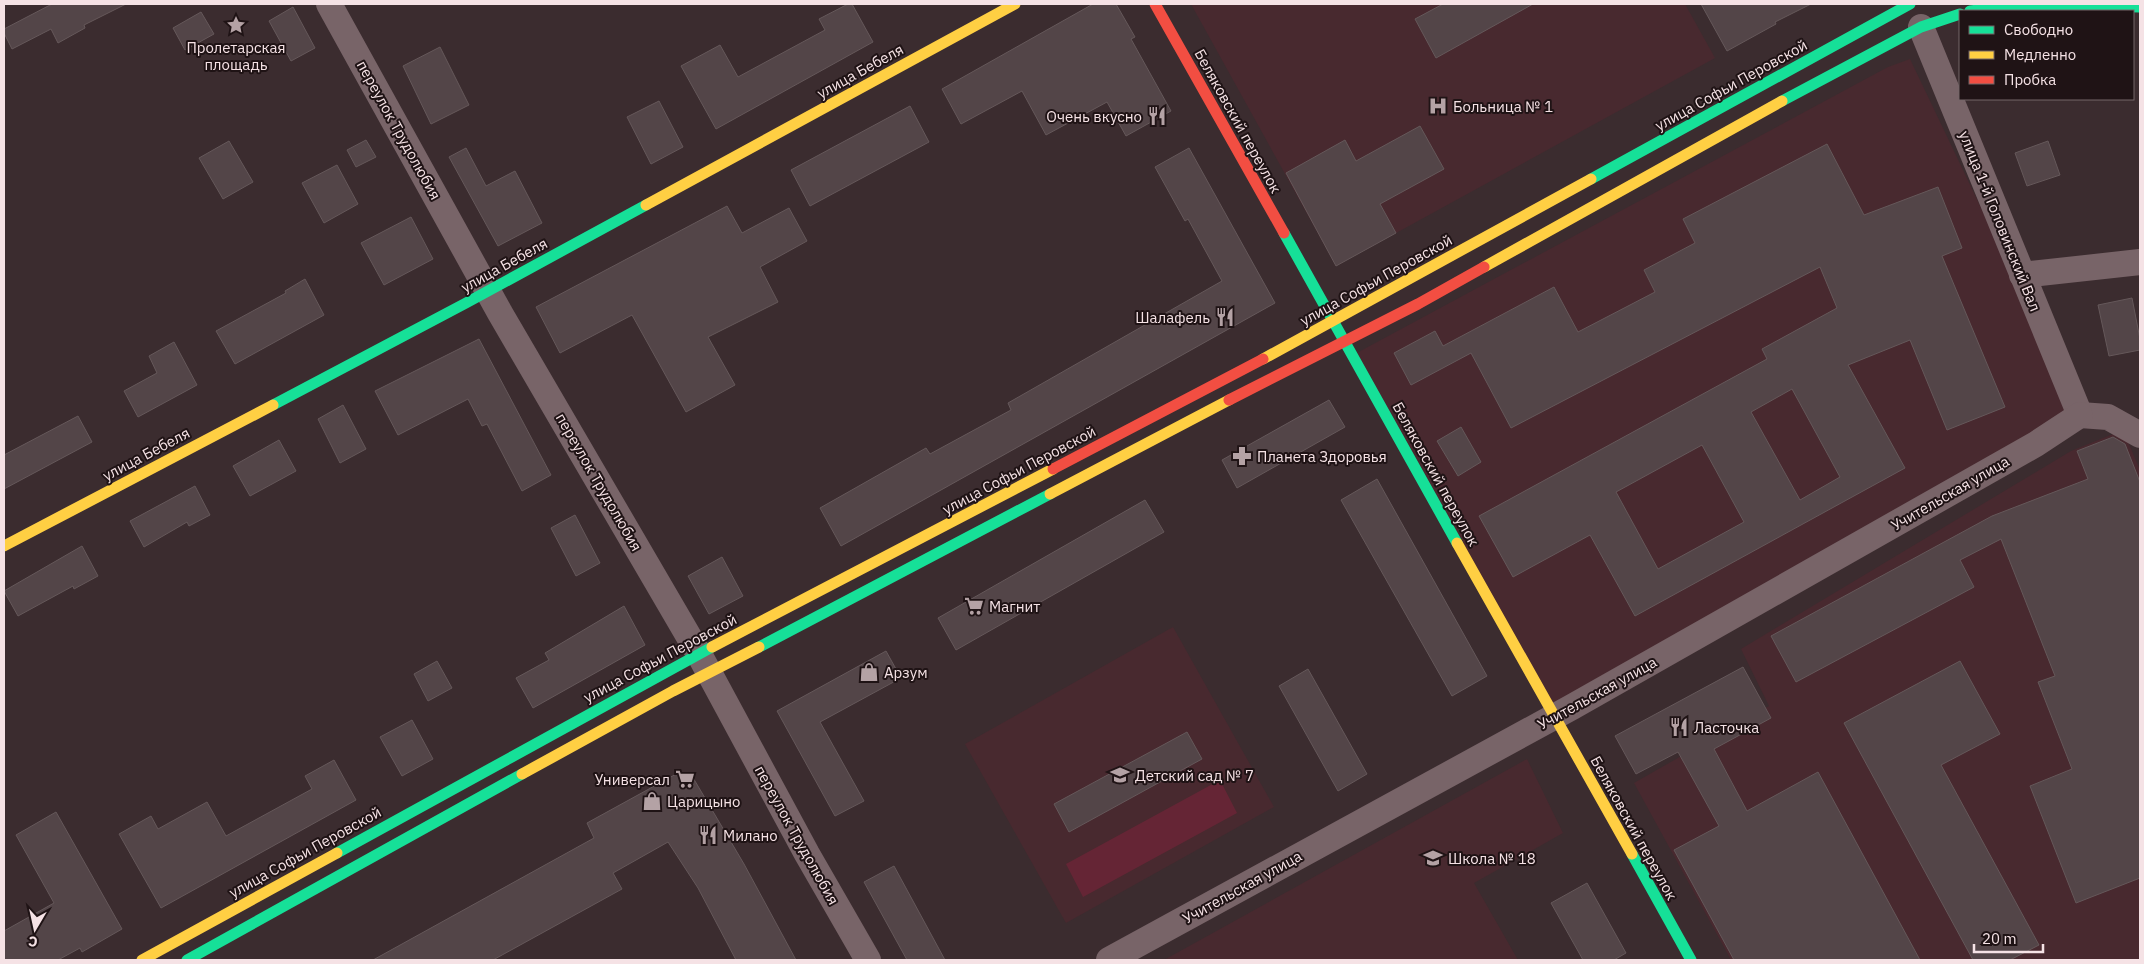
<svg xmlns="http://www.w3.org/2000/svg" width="2144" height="964" viewBox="0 0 2144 964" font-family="'IBM Plex Sans',sans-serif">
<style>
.built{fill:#48292f}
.green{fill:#652535}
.building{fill:#534548;stroke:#65585a;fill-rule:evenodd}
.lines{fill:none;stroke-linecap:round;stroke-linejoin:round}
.street{stroke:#786468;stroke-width:26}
.fast{stroke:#16e098;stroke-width:11}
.slow{stroke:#ffcf43;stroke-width:11}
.jam{stroke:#f24e42;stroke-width:11}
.labels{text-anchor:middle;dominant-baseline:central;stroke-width:4;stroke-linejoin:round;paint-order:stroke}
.poi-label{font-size:15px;fill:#f5e2e5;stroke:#1f1315;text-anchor:start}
.street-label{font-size:15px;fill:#f5e2e5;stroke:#1f1315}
</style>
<rect width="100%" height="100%" fill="#3b2c2f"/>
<g class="built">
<polygon points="1191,4 1685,4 1715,58 1336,266"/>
<polygon points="1910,59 2080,415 1554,717 1353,355 1888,67"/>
<polygon points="2123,430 2140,470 2140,960 1731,960 1634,783 1769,706 1741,649 2071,451"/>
<polygon points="1173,627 1274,807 1066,923 965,744"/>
<polygon points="1527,759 1563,833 1474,883 1518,960 1164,960"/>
</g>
<polygon class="green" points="1220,780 1237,813 1083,897 1066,864"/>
<g class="building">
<polygon points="52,4 126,4 84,25 85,28 58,43 51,29 12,49 4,33 4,29"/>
<polygon points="848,4 852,4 873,42 716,129 681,66 720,45 738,77 825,30 819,19"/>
<polygon points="1093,4 1116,4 1135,37 1131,39 1171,111 1126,136 1107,102 1046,135 1022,91 961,124 942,89"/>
<polygon points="1443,4 1533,4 1436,58 1415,19"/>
<polygon points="1701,4 1811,4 1775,22 1776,24 1727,51"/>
<polygon points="293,7 315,48 291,61 269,21"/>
<polygon points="201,12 214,34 185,50 173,28"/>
<polygon points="440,47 469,105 431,124 403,66"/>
<polygon points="659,101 683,147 651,164 627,117"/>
<polygon points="910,106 929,142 810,206 791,170"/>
<polygon points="1420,126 1444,169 1380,204 1396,233 1336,266 1286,173 1345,140 1356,161"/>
<polygon points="366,140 376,157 356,167 347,150"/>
<polygon points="229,141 253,182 223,199 199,158"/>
<polygon points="2048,141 2060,175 2027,186 2015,153"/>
<path d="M1827,144L1864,215L1938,187L1962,248L1942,256L2005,407L1947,430L1910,340L1848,365L1905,468L1635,616L1590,535L1513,577L1479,516L1767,359L1762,349L1837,308L1820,267L1511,428L1471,353L1411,385L1394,353L1435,331L1443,346L1554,287L1578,332L1655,292L1644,270L1695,243L1683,219ZM1792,389L1840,477L1800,500L1751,412ZM1702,445L1744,522L1658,569L1616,492Z"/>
<polygon points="466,148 486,186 515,171 542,223 498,246 449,157"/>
<polygon points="1189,148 1275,303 841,546 820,508 926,448 930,454 1011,410 1008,403 1222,281 1188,219 1185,221 1155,167"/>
<polygon points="337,165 358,204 324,223 302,183"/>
<polygon points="727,206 742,233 789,208 807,241 760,267 778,302 708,337 735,385 686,412 632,315 560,353 536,307"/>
<polygon points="411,217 433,259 384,285 361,243"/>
<polygon points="305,279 324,315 235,364 216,331 286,293 285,291"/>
<polygon points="2132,298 2140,339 2140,350 2109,356 2098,305"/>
<polygon points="479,339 551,475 522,491 487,424 482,426 468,399 398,435 375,391"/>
<polygon points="174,342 197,385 138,417 124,391 157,373 149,356"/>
<polygon points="1329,400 1345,427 1237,488 1222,460"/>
<polygon points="343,405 366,449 340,463 318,419"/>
<polygon points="78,416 92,442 4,489 4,455"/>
<polygon points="1461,427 1481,462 1458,476 1437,441"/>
<polygon points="2113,437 2125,444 2140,482 2140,878 2076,903 2030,786 2072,769 2038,682 2055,676 2001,539 1960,560 1974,587 1796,682 1771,636 1992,516 2088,479 2077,451"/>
<polygon points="279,440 296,471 250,496 233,466"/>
<polygon points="1377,479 1487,676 1452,696 1341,500"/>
<polygon points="195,486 210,515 189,526 187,522 144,547 130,521"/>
<polygon points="1145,500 1164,532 956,650 938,618"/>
<polygon points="575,515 600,563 576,576 551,528"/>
<polygon points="82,546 98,576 74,589 73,586 18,616 4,591"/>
<polygon points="722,557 743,596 709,614 688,576"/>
<polygon points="624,606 645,645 533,708 516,678 549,660 545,653"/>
<polygon points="886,651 901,678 820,722 864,801 835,816 777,711"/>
<polygon points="437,661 452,688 428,701 414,674"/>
<polygon points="1960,661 2000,734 1941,765 2039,945 2010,960 1973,960 1844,723"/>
<polygon points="1743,667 1771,718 1714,749 1747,811 1818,772 1920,960 1734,960 1674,850 1719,826 1678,752 1636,774 1615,736"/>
<polygon points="1308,669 1367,774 1338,791 1279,686"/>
<polygon points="412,720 433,759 402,776 380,737"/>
<polygon points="1187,732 1202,759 1069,832 1054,804"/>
<polygon points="334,760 356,800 161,908 119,834 151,816 158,829 207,802 226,836 312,789 305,776"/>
<polygon points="678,773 692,776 744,864 796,960 736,960 698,888 668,842 613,873 622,889 493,960 373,960 594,838 587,823"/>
<polygon points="56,812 122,929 82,952 80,948 58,960 4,960 4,931 54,903 16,835"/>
<polygon points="894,866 945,960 907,960 864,882"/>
<polygon points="1587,883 1626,953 1614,960 1583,960 1551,903"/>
</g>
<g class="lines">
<g class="street">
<polyline points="329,4 500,313 699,654 807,854 868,960"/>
<polyline points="1921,27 2080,415"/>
<polyline points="2022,275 2140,262"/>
<polyline points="2080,415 2108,417 2140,435"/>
<polyline points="1109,960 1572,707 2036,444 2080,415"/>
</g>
<g class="fast">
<polyline points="1970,11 2019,5 2140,7"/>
<polyline points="1782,101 1921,27 1960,14"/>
<polyline points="1591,179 1910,4"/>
<polyline points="1284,233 1457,543"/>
<polyline points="273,405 466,303 646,205"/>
<polyline points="759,647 1050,494"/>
<polyline points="337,853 712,647"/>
<polyline points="1632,854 1691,960"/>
<polyline points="187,960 522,774"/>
</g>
<g class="slow">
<polyline points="646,205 1015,4"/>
<polyline points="1484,267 1782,101"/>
<polyline points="1263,359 1591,179"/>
<polyline points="1050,494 1229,400"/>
<polyline points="1457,543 1632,854"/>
<polyline points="4,546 273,405"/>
<polyline points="712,647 1053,469"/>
<polyline points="522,774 673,691 759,647"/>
<polyline points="142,960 337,853"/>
</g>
<g class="jam">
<polyline points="1155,4 1284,233"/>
<polyline points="1229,400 1418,304 1484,267"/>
<polyline points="1053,469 1263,359"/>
</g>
</g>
<defs>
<g id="sight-bare" transform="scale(1.5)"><path d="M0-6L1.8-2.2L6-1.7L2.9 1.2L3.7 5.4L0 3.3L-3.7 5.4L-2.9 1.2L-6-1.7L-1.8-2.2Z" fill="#b4a2a5" stroke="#1f1315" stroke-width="2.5" paint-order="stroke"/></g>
<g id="hospital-bare" transform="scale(1.5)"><path d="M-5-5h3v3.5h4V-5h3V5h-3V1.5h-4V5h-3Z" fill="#b4a2a5" stroke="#1f1315" stroke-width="2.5" paint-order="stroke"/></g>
<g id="restaurant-bare" transform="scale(1.5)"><path d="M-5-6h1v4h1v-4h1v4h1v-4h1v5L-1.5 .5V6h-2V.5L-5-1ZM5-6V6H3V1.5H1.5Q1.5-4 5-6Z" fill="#b4a2a5" stroke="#1f1315" stroke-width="2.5" paint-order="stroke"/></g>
<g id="pharmacy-bare" transform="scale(1.5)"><path d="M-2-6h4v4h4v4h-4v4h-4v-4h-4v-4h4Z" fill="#b4a2a5" stroke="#1f1315" stroke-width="2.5" paint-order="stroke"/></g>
<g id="supermarket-bare" transform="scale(1.5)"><path d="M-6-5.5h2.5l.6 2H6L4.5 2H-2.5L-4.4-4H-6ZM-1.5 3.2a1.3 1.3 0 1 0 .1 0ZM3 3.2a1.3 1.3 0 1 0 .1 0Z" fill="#b4a2a5" stroke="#1f1315" stroke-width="2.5" paint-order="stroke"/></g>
<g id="shop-bare" transform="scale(1.5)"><path d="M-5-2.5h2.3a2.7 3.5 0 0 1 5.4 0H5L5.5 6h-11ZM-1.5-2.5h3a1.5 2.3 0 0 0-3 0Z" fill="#b4a2a5" stroke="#1f1315" stroke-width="2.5" paint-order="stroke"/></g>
<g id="school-bare" transform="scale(1.5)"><path d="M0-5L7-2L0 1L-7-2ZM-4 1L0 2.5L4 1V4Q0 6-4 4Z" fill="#b4a2a5" stroke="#1f1315" stroke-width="2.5" paint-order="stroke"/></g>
</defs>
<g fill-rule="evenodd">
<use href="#sight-bare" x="236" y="25"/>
<use href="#hospital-bare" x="1438" y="106"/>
<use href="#restaurant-bare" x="1157" y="116"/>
<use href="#restaurant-bare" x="1225" y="317"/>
<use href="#pharmacy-bare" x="1242" y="456"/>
<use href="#supermarket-bare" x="974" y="606"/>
<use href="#shop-bare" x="869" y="672"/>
<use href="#restaurant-bare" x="1679" y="727"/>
<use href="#school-bare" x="1120" y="775"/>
<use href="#supermarket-bare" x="685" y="779"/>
<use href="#shop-bare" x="652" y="801"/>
<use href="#restaurant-bare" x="708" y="835"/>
<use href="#school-bare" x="1433" y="858"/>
</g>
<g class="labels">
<g class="poi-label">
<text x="236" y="47" text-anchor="middle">Пролетарская<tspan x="236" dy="17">площадь</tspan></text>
<text x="1453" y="106">Больница № 1</text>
<text x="1142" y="116" text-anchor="end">Очень вкусно</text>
<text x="1210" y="317" text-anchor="end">Шалафель</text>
<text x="1257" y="456">Планета Здоровья</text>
<text x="989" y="606">Магнит</text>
<text x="884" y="672">Арзум</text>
<text x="1694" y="727">Ласточка</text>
<text x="1135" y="775">Детский сад № 7</text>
<text x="670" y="779" text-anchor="end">Универсал</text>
<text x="667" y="801">Царицыно</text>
<text x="723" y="835">Милано</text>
<text x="1448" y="858">Школа № 18</text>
</g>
<g class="street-label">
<text transform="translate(860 71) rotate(-29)">улица Бебеля</text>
<text transform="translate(1731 85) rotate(-29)">улица Софьи Перовской</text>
<text transform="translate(1238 121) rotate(61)">Беляковский переулок</text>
<text transform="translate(399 130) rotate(61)">переулок Трудолюбия</text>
<text transform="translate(2000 221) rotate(68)">улица 1-й Головинский Вал</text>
<text transform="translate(504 265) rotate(-29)">улица Бебеля</text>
<text transform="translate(1376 280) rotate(-29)">улица Софьи Перовской</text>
<text transform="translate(146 454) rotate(-28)">улица Бебеля</text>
<text transform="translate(1019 470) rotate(-28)">улица Софьи Перовской</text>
<text transform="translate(1436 474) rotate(61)">Беляковский переулок</text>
<text transform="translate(599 482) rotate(60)">переулок Трудолюбия</text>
<text transform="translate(1950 493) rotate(-30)">Учительская улица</text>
<text transform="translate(660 658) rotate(-28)">улица Софьи Перовской</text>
<text transform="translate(1597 693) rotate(-29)">Учительская улица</text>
<text transform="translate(1634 828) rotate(61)">Беляковский переулок</text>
<text transform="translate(797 835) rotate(61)">переулок Трудолюбия</text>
<text transform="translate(305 852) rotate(-29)">улица Софьи Перовской</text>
<text transform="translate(1242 887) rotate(-29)">Учительская улица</text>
</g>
</g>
<rect width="2144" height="964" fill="none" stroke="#f5e2e5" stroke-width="10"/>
<rect x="1959" y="10" width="175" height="90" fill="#1f1315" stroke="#756668"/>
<rect x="1969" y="26" width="25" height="8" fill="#16e098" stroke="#756668"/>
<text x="2004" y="35" font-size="15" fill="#f5e2e5">Свободно</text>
<rect x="1969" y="51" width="25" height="8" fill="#ffcf43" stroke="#756668"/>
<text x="2004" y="60" font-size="15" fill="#f5e2e5">Медленно</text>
<rect x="1969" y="76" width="25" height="8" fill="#f24e42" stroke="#756668"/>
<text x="2004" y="85" font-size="15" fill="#f5e2e5">Пробка</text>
<g transform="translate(35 929) rotate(189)" stroke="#1f1315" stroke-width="4" paint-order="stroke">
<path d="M0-4L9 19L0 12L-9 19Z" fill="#f5e2e5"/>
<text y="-8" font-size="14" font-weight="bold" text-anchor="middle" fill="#f5e2e5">С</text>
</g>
<path d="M1974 944v8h69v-8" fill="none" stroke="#f5e2e5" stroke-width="2.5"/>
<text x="1982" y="944" font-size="15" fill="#f5e2e5" stroke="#1f1315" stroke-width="4" paint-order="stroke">20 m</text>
</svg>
